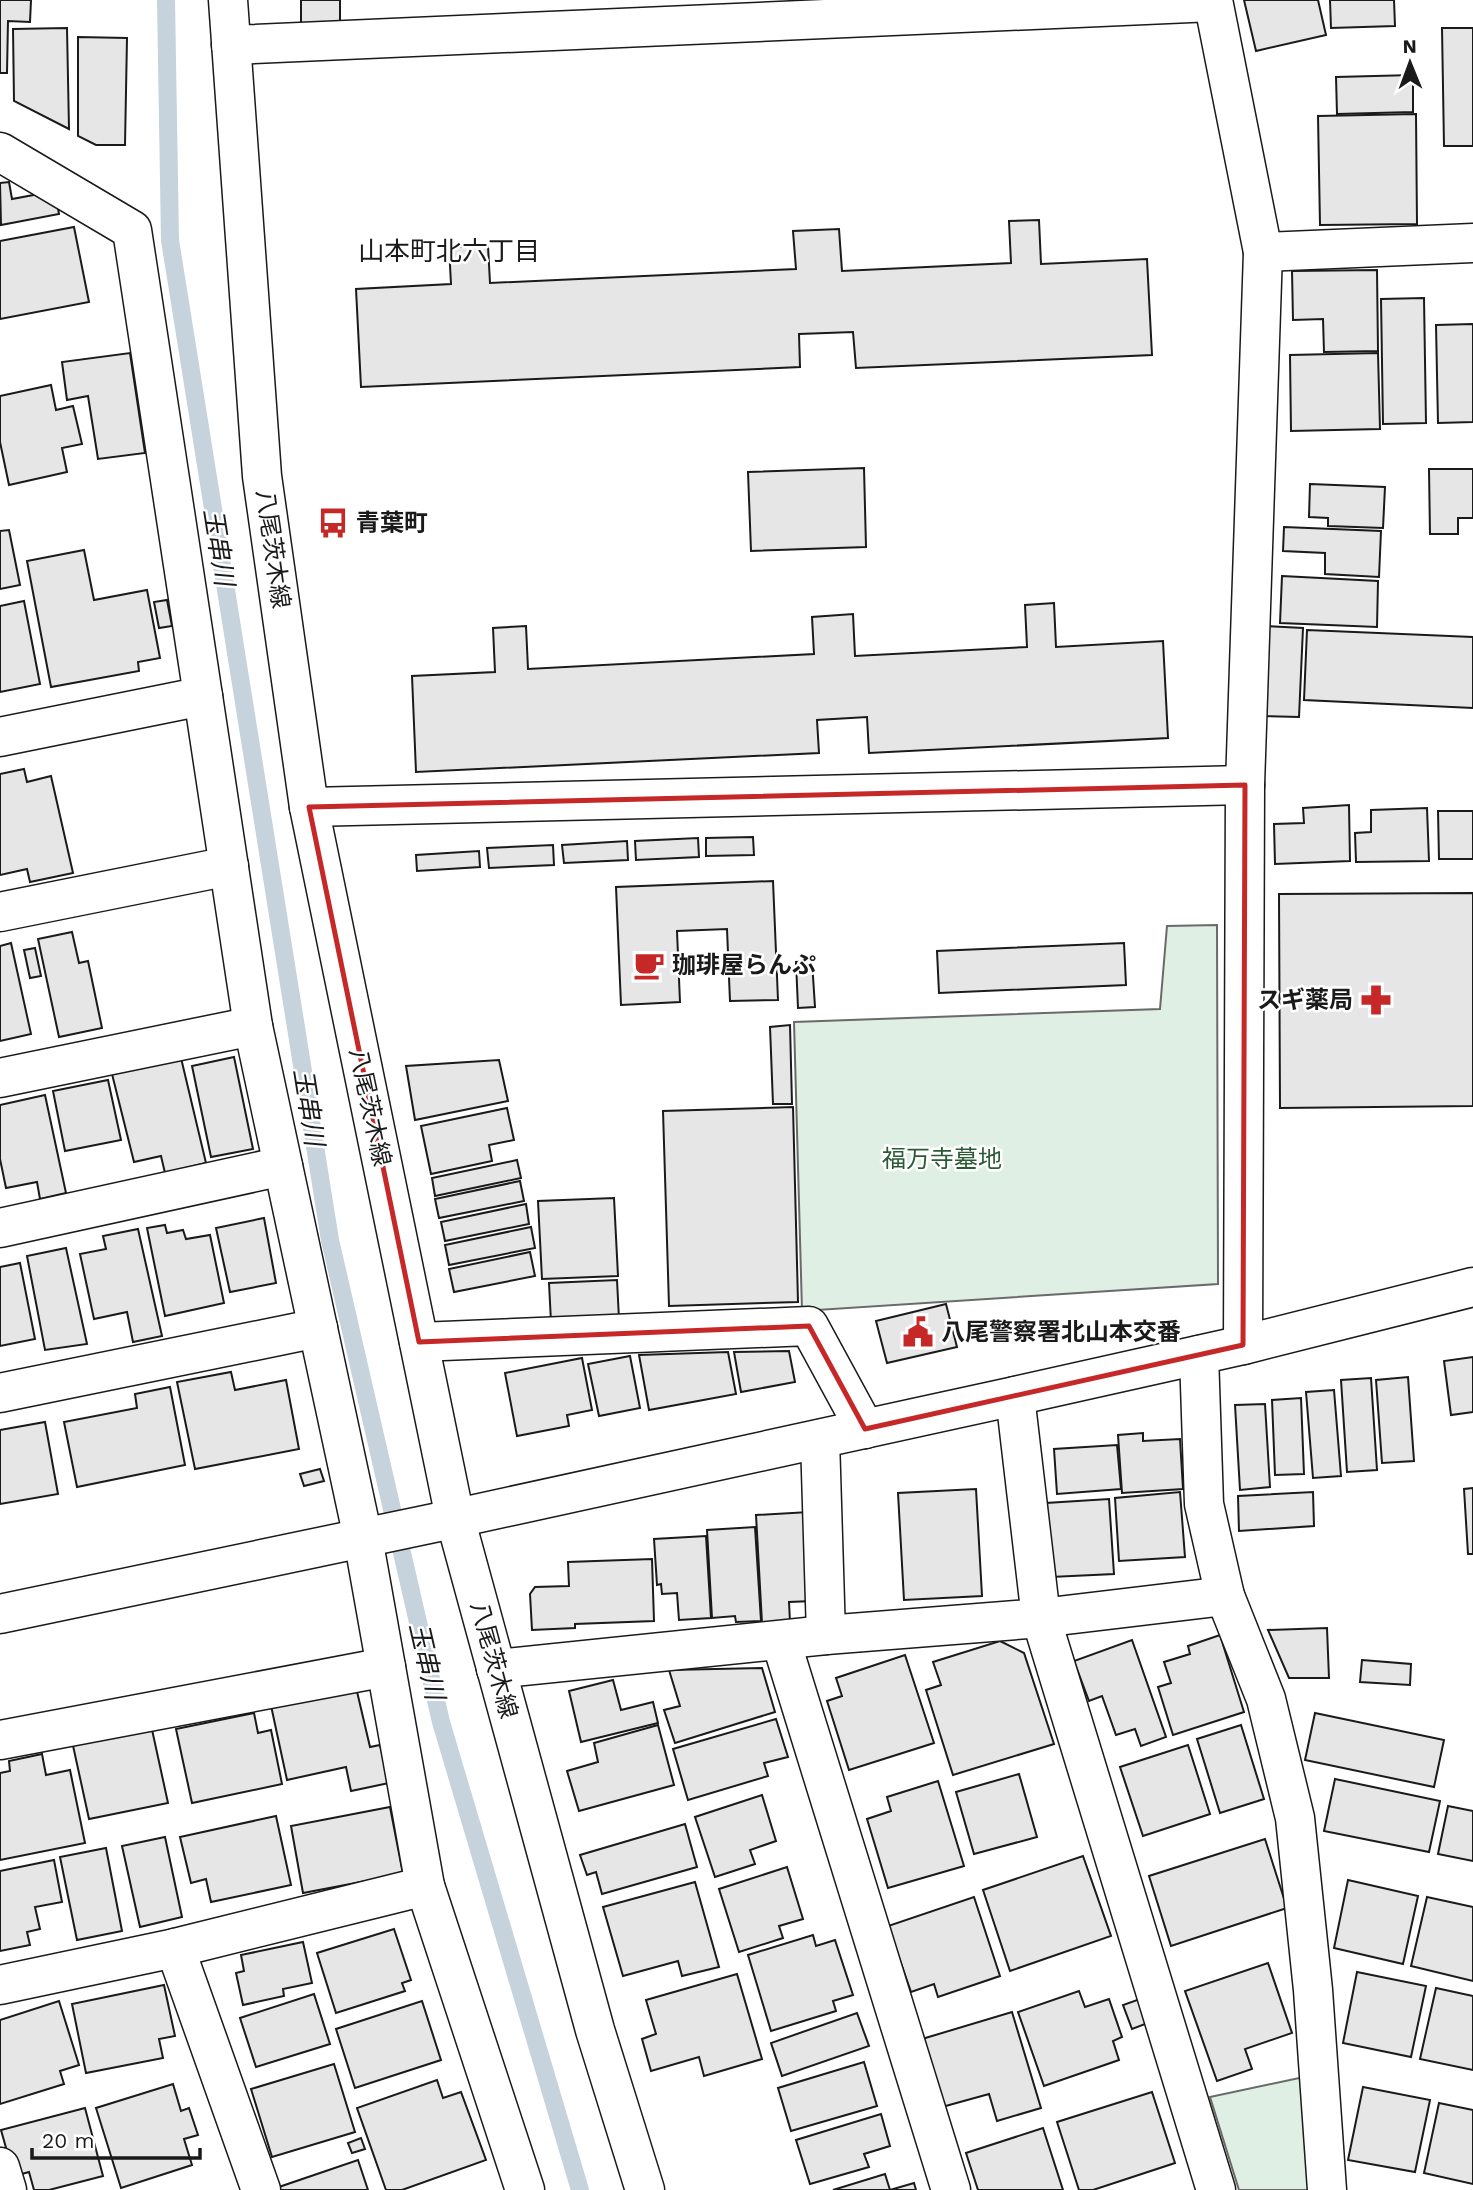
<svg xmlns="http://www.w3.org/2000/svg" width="1473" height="2190" viewBox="0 0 1473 2190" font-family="'Work Sans','Noto Sans JP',sans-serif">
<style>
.green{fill:#e0efe3;stroke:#6a6a6a;stroke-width:2}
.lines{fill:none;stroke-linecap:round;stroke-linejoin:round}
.stream{stroke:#c6d2dc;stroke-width:18}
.building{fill:#e6e6e6;stroke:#1a1a1a;stroke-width:2}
.street-casing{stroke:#1a1a1a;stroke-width:41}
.secondary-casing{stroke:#1a1a1a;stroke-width:41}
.primary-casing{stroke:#1a1a1a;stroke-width:41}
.street{stroke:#fff;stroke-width:38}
.secondary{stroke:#fff;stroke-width:38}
.primary{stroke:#fff;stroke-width:38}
.marked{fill:none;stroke:#c62828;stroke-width:5;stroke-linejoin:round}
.labels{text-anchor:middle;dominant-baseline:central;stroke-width:5;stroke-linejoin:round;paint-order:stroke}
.poi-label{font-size:24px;font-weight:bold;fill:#1a1a1a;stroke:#fff;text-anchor:start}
.street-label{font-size:24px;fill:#1a1a1a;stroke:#fff}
.park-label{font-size:24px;fill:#2b5a34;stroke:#fff}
.neighbourhood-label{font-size:26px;fill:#1a1a1a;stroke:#fff}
.water-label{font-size:26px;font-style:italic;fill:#1a1a1a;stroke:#fff}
</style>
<rect width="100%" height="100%" fill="#fff"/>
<g class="green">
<polygon points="1217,925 1218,1284 802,1311 794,1022 1160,1009 1167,926"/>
<polygon points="1304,2077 1308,2190 1239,2190 1210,2097"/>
</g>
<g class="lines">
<polyline class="stream" points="166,0 170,240 330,1240 441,1722 580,2190"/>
</g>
<g class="building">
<polygon points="0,0 31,0 30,22 8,21 7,73 0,73"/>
<rect x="301" y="0" width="39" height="23"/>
<polygon points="1244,0 1318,0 1326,35 1256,51"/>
<polygon points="1330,0 1394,0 1395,26 1331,28"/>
<polygon points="67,28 69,129 14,101 13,29"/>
<polygon points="1442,28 1473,28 1473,146 1444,146"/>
<polygon points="78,37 127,38 125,145 96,145 78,136"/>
<polygon points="1413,75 1413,112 1337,114 1336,77"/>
<polygon points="1416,114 1417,224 1320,225 1318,116"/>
<polygon points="9,182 12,199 55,191 59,214 1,225 0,183"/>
<polygon points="1039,220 1041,264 1147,259 1152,355 856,368 853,332 799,334 800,367 361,387 356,289 451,284 449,247 488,246 490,283 796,269 793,231 839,229 842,271 1011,263 1009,221"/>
<polygon points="74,227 89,302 0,319 0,241"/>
<polygon points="1377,270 1378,351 1324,352 1323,319 1293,320 1292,271"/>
<polygon points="1424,298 1426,423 1383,424 1381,299"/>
<polygon points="1473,324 1473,422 1438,423 1436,325"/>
<polygon points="130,353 145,453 98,459 88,396 67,400 62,362"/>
<polygon points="1378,353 1380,429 1291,431 1290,355"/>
<polygon points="51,385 56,410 73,406 82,444 62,448 67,472 9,485 0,442 0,396"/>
<polygon points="864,468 866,547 751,551 748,472"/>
<polygon points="1429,469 1473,469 1473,518 1458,518 1458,534 1430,534"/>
<polygon points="1310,484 1385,487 1383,528 1328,526 1328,518 1309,517"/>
<polygon points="1284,527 1381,531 1379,577 1325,574 1325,553 1283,551"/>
<polygon points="9,530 20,585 0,589 0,531"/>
<polygon points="84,550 94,600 147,590 160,658 138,662 139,671 51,687 27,561"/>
<polygon points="1282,576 1378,581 1377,627 1280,623"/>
<polygon points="167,600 172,626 159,628 154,602"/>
<polygon points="24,601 40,684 0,692 0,606"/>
<polygon points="1054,603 1056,647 1163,641 1168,738 869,753 867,717 817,720 819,753 416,772 412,676 495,672 493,628 526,626 528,669 814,654 812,617 853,614 855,656 1027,647 1025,605"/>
<polygon points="1263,626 1303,628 1299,717 1259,716"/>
<polygon points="1307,630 1473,637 1473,708 1304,700"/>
<polygon points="24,769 27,782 51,776 73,873 30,882 27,869 0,875 0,774"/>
<polygon points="1349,805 1350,861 1275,864 1274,824 1304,823 1303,808"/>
<polygon points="1427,808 1429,861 1356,862 1355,833 1371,832 1371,810"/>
<polygon points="1438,811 1473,811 1473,859 1439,859"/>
<polygon points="753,837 754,855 706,856 706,838"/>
<polygon points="698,838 699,857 636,860 635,841"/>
<polygon points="627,841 628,860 564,863 562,845"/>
<polygon points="553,845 554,865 489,868 487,848"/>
<polygon points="479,851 480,867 417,871 416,855"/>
<polygon points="773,881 778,1000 730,1001 727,929 677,931 680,1002 621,1005 616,887"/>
<polygon points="1473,893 1473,1106 1280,1108 1279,894"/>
<polygon points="72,932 79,963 88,961 102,1028 59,1037 38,939"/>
<polygon points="11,943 31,1034 0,1041 0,946"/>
<polygon points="1124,943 1126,985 939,993 937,951"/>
<polygon points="35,948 41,976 30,978 24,950"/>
<polygon points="812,961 815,1007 798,1008 796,962"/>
<polygon points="790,1025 792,1104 773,1104 770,1027"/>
<polygon points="234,1057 253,1149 211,1157 192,1066"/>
<polygon points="181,1058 206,1163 165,1173 161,1156 134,1162 112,1074"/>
<polygon points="499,1060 508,1101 415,1120 406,1066"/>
<polygon points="108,1080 121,1140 65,1151 53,1091"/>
<polygon points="45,1095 66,1193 40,1199 37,1182 6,1188 0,1159 0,1105"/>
<polygon points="793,1107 798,1302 669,1306 663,1111"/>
<polygon points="507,1108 514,1140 489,1145 492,1161 431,1174 421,1126"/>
<polygon points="517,1160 521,1178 435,1196 432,1178"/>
<polygon points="520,1181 524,1201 439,1218 435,1199"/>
<polygon points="614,1198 618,1276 542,1279 538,1201"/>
<polygon points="526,1204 529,1224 445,1241 441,1222"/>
<polygon points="264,1218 276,1283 230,1292 216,1228"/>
<polygon points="165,1225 167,1233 183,1230 186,1239 210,1235 224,1303 165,1316 147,1228"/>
<polygon points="531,1227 535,1248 449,1265 445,1245"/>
<polygon points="138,1229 162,1336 133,1342 127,1312 94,1319 80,1254 106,1249 103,1236"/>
<polygon points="66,1248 87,1344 45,1350 27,1256"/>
<polygon points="530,1252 535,1276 454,1292 449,1269"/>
<polygon points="20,1263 35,1339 0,1346 0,1267"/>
<polygon points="617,1280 619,1319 551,1322 549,1283"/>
<polygon points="946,1304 957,1347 887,1363 876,1321"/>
<polygon points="789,1351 795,1382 741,1392 734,1352"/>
<polygon points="728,1352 736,1394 649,1410 639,1355"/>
<polygon points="630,1356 640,1408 599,1416 588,1364"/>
<polygon points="1473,1357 1473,1412 1451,1415 1444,1361"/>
<polygon points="582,1358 592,1410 567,1415 569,1426 517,1436 505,1373"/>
<polygon points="231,1372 235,1390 286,1380 299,1449 195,1469 177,1382"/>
<polygon points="1408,1377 1414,1461 1382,1463 1376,1380"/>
<polygon points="1371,1378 1377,1470 1347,1472 1341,1380"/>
<polygon points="170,1387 185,1465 77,1487 64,1422 137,1408 135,1394"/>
<polygon points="1334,1390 1341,1476 1313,1478 1306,1392"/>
<polygon points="1301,1398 1304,1474 1275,1475 1272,1400"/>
<polygon points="1265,1404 1270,1487 1240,1490 1235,1405"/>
<polygon points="45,1422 58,1494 0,1504 0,1430"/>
<polygon points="1143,1433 1143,1441 1180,1439 1183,1489 1122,1493 1118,1435"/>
<polygon points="1117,1445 1121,1489 1057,1494 1054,1449"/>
<polygon points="320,1469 324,1481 304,1486 300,1474"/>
<polygon points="1473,1488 1473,1554 1468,1554 1464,1489"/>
<polygon points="976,1489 982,1596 904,1600 898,1493"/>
<polygon points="1180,1492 1185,1557 1119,1561 1115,1498"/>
<polygon points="1313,1492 1314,1526 1239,1531 1238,1496"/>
<polygon points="1109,1499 1114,1574 1051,1577 1046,1503"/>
<polygon points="809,1512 813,1601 789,1602 790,1622 762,1623 756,1515"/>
<polygon points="755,1527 761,1621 736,1622 735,1616 712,1618 707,1530"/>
<polygon points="706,1536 711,1618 679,1620 677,1593 662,1594 661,1584 657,1585 654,1539"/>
<polygon points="652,1559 654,1621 575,1624 575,1628 532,1630 530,1594 535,1587 569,1586 568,1562"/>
<polygon points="1327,1628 1329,1678 1289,1678 1268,1630"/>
<polygon points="1220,1635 1244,1712 1173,1735 1158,1687 1171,1683 1164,1662 1190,1654 1188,1646"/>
<polygon points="1132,1640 1166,1737 1141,1746 1135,1729 1116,1735 1102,1696 1089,1701 1074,1661"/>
<polygon points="1000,1641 1024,1653 1054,1744 953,1775 926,1690 941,1685 933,1662"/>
<polygon points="905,1655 934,1743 849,1770 827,1701 842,1696 836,1678"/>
<polygon points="1362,1660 1411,1664 1410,1685 1360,1682"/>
<polygon points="762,1668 775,1712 675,1743 664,1710 680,1706 669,1670"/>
<polygon points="613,1680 621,1710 653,1702 658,1723 581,1742 569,1691"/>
<polygon points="355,1683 370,1747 380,1745 389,1783 351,1791 346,1767 287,1780 270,1701"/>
<polygon points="254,1713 258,1733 271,1730 282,1784 192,1803 176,1729"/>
<polygon points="1315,1713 1444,1740 1434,1787 1305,1760"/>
<polygon points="776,1719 788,1757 764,1763 768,1776 688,1800 673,1749"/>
<polygon points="151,1725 168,1803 89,1819 72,1741"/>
<polygon points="658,1725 674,1785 579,1811 567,1771 598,1762 594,1743"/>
<polygon points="1241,1725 1264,1799 1220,1813 1197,1739"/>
<polygon points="1188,1745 1210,1814 1143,1836 1120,1767"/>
<polygon points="42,1754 46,1775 70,1770 85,1843 0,1860 0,1773 10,1771 9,1761"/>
<polygon points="1019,1774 1037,1837 974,1854 956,1792"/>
<polygon points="1335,1779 1440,1801 1429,1852 1324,1831"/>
<polygon points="938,1781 964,1866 888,1888 867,1819 891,1811 887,1797"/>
<polygon points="762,1795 776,1841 750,1850 755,1864 715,1877 695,1817"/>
<polygon points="1448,1806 1473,1811 1473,1861 1438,1854"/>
<polygon points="390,1807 403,1874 303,1893 291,1826"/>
<polygon points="276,1816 291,1885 211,1902 206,1879 191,1883 180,1837"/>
<polygon points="685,1824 697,1867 602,1894 596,1872 587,1875 580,1855"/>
<polygon points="165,1837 182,1917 140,1927 122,1846"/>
<polygon points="1265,1839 1287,1908 1171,1946 1149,1876"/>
<polygon points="106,1848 122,1931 77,1940 60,1857"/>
<polygon points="1083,1856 1111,1936 1010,1971 983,1890"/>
<polygon points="54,1860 62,1902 35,1907 40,1929 27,1932 30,1945 0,1951 0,1871"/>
<polygon points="787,1867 803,1919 779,1926 783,1938 739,1952 719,1889"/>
<polygon points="1348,1880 1418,1896 1403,1964 1334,1948"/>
<polygon points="695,1882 719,1967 682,1976 678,1961 623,1976 603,1907"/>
<polygon points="974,1897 1000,1976 938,1997 934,1984 911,1992 888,1926"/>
<polygon points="1427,1897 1473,1907 1473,1981 1411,1966"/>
<polygon points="394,1929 411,1980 402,1983 405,1991 336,2013 317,1953"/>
<polygon points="813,1935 816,1946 835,1940 853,1995 833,2001 836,2011 771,2031 748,1955"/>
<polygon points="303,1942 312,1983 283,1989 284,1996 243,2005 236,1973 244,1971 241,1955"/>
<polygon points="1268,1963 1292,2033 1245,2049 1252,2069 1217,2081 1185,1991"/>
<polygon points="1357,1972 1426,1986 1411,2057 1343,2043"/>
<polygon points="737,1974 762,2059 704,2076 699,2057 651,2071 642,2039 656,2034 646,2000"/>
<polygon points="164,1985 175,2036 159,2039 163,2058 86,2073 72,2004"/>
<polygon points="1436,1988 1473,1996 1473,2070 1420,2059"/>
<polygon points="1079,1991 1085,2007 1109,1999 1122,2037 1113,2041 1119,2060 1044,2086 1018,2012"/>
<polygon points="314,1994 330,2044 256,2067 240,2018"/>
<polygon points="1140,1999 1148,2023 1132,2029 1123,2005"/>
<polygon points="59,2001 79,2065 60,2071 64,2084 0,2104 0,2020"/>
<polygon points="422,2001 441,2060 355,2088 336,2029"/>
<polygon points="1012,2012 1041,2108 997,2121 989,2094 942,2107 922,2039"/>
<polygon points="857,2013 869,2046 782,2076 771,2043"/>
<polygon points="864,2062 877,2106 791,2131 778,2088"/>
<polygon points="334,2064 355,2132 272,2157 251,2089"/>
<polygon points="437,2080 443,2098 461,2092 486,2160 402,2190 386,2190 357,2108"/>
<polygon points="173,2084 181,2111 189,2108 198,2135 184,2139 192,2165 121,2188 96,2108"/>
<polygon points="1363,2087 1430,2100 1415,2172 1348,2160"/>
<polygon points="1152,2092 1175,2163 1093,2190 1079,2190 1057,2122"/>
<polygon points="1439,2103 1473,2110 1473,2184 1424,2173"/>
<polygon points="85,2108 103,2176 49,2190 34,2190 29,2172 14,2176 1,2130"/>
<polygon points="881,2114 890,2146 864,2154 869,2167 810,2184 796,2140"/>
<polygon points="1043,2128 1063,2190 978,2190 966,2153"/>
<polygon points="361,2138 365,2149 352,2153 348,2143"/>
<polygon points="358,2160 368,2190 280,2190 279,2187"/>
<polygon points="885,2174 890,2190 914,2183 916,2190 833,2190"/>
</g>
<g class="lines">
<g class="street-casing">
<g id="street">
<polyline points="1213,0 1263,252 1245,785 1243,1345"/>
<polyline points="231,45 1213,2"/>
<polyline points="0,152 132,230 203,696 0,737"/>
<polyline points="1263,252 1473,243"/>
<polyline points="203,696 253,1026 363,1538 425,1886 525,2190"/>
<polyline points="309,807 1245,785"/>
<polyline points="0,912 229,866"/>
<polyline points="0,1078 253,1026"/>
<polyline points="0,1228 283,1166"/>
<polyline points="419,1342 809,1326 865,1429"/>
<polyline points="1199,1355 1204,1504 1225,1596 1266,1699 1295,1818 1313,1990 1327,2190"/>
<polyline points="0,1393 318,1328"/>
<polyline points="1015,1396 1041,1618 1216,2190"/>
<polyline points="820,1439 826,1635"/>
<polyline points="781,1641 951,2190"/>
<polyline points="496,1669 826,1635 1041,1618 1225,1596"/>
<polyline points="0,1740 386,1667"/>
<polyline points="175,1948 261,2190"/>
<polyline points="0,1985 175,1948 425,1886"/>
<polyline points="0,2167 7,2190"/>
</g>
</g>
<g class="secondary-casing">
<polyline id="secondary" points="0,1614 434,1523 1015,1396 1243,1345 1473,1287"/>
</g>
<g class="primary-casing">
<polyline id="primary" points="228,0 262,476 309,807 455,1518 595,2030 645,2190"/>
</g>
<use href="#street" class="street"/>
<use href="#secondary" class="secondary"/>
<use href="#primary" class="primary"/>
</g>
<path class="marked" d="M1245,785L1243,1345L865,1429L809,1326L419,1342L309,807Z"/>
<defs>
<g id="bus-bare" transform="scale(2.415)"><path d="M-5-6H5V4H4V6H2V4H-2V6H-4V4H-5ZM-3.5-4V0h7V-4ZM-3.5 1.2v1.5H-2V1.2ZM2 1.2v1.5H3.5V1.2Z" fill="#c62828" stroke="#fff" stroke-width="2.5" paint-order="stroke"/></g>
<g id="cafe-bare" transform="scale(2.415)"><path d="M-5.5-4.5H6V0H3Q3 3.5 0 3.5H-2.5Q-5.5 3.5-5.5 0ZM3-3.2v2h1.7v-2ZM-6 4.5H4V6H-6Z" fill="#c62828" stroke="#fff" stroke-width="2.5" paint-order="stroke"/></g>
<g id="pharmacy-bare" transform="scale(2.415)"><path d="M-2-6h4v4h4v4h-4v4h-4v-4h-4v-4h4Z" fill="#c62828" stroke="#fff" stroke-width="2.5" paint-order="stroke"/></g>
<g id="civic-bare" transform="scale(2.415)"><path d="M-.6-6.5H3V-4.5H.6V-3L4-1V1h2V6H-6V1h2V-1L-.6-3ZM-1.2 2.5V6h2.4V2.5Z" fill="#c62828" stroke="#fff" stroke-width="2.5" paint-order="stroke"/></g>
</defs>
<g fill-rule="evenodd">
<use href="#bus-bare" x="333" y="523"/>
<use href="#cafe-bare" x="649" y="965"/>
<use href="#pharmacy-bare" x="1376" y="1000"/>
<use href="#civic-bare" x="918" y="1332"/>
</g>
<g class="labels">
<g class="poi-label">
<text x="356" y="523">青葉町</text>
<text x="672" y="965">珈琲屋らんぷ</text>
<text x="1353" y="1000" text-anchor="end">スギ薬局</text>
<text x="941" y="1332">八尾警察署北山本交番</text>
</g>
<g class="street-label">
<text transform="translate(273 549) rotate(82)">八尾茨木線</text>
<text transform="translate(370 1107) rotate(78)">八尾茨木線</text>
<text transform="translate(494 1660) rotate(75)">八尾茨木線</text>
</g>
<g class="park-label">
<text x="942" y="1159">福万寺墓地</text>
</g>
<g class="neighbourhood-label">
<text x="449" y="251">山本町北六丁目</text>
</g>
<g class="water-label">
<text transform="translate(219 547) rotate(81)">玉串川</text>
<text transform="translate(309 1107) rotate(81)">玉串川</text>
<text transform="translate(427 1661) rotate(77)">玉串川</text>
</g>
</g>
<g transform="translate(1410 63) rotate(359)" stroke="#ffffff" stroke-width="5" paint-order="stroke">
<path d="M0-5L12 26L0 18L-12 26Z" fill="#1a1a1a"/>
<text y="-10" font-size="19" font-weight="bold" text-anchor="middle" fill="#1a1a1a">N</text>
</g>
<path d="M32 2148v10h168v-10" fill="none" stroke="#1a1a1a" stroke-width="3.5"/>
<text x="42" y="2148" font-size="21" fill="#1a1a1a" stroke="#ffffff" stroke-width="5" paint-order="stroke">20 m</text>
</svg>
